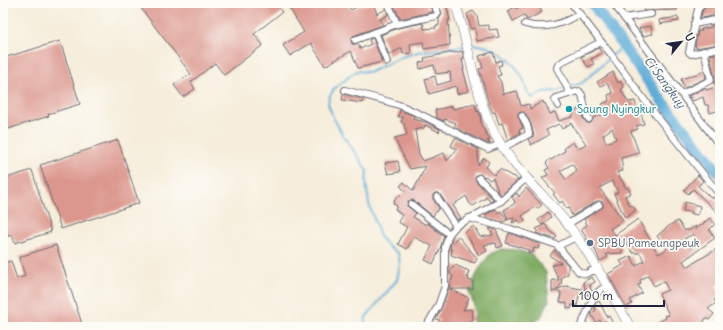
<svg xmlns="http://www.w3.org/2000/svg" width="723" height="330" viewBox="0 0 723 330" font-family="Delius,sans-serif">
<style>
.forest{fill:#80ac65;stroke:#516750}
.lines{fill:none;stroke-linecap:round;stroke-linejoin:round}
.stream{stroke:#5dabd7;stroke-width:2}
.river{stroke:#5dabd7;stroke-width:11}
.building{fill:#db968d;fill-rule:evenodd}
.minor-casing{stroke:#6c6973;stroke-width:8}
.primary-casing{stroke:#6c6973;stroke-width:10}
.minor{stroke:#fff;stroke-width:6}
.primary{stroke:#fff;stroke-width:9}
.culture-dot{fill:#0f9aa8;stroke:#fdfcf7;stroke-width:1.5}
.service-dot{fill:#5c6f8a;stroke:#fdfcf7;stroke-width:1.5}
.labels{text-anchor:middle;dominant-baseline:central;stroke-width:3.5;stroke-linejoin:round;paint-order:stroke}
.culture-label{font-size:11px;fill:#0d838f;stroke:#fdfcf7;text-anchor:start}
.service-label{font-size:11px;fill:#4e5e75;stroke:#fdfcf7;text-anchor:start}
.water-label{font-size:12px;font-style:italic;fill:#3a5979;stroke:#fdfcf7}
</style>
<rect width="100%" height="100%" fill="#fdfcf7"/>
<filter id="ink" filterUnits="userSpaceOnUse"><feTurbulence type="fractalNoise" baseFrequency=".025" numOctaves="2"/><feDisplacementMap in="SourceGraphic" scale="8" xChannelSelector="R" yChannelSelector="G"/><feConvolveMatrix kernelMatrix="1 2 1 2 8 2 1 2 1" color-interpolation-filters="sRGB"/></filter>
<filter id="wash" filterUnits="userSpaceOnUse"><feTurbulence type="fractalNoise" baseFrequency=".012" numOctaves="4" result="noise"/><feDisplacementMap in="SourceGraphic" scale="16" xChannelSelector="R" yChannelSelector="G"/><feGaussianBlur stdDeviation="0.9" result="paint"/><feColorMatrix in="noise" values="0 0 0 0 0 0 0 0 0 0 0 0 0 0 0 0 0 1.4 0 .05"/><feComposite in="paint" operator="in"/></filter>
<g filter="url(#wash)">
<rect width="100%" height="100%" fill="#f6edda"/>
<path class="forest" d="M501,249L518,250L532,255L546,272L549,301L541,317L531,324V327H471C478,315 474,304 469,292L479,269L490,254Z"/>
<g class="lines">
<g class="stream">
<path d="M469,45C494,43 513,59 523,79C527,88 525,92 533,98L542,92L557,91L582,83L623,46"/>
<polyline points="367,327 365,324 366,317 397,280 400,264 398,253 391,249 381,239 369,204 366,183 367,171 359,158 344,137 333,117 328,104 329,98 334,89 351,75 357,71 370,72 402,57 418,52 465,46"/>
</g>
<polyline class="river" points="592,3 668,109 720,174"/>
</g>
<g id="blocks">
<g class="building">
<polygon points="137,3 275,3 282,12 254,34 263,45 224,75 215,63 191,82 195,89 183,97 174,85 191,74"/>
<polygon points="286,3 346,3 351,10 362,4 362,5 373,3 377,14 386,9 388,15 380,19 383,25 353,36 351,40 352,44 358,44 360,49 371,44 369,40 373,38 382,62 358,68 351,51 325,66 311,43 290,56 283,45 304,32"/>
<polygon points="393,3 426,3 427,7 430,7 433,12 400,19"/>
<polygon points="446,3 450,20 448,20 450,45 424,49 423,42 410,44 411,53 403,54 402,48 389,55 381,35 398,28 423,23 424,29 436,28 435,26 439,25 439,19 442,14 439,4"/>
<polygon points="528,3 531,3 534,8 538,5 542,12 527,20 524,15 513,21 508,11 515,7 516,9"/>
<polygon points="643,3 676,3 677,10 644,11"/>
<polygon points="714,3 720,3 720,15 701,18 702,11 706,7 714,7"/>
<polygon points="473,11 477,16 479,26 489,25 489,30 497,29 499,37 477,41 475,28 471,29 467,14"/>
<polygon points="678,17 679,21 660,24 659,20"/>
<polygon points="720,24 720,44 696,48 695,44 698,31 702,31 701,29 712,27 712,25"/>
<polygon points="651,26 653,34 643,36 639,28"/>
<polygon points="60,41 80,104 48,114 49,116 8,129 3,113 3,58"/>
<polygon points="599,48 602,53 591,59 594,64 588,67 581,57"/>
<polygon points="462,51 464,59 462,59 464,69 463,69 469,91 457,94 456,86 429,94 425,79 435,76 437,85 451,81 450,72 436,74 434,65 420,69 419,63 425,61 424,58 453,52 454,53"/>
<path d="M493,52L496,62L501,60L502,65L498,66L501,75L497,76L501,82L503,94L517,91L521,106L529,104L530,109L543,101L544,104L545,103L550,114L555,112L559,121L572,117L575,111L580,108L583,118L587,123H591L593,118L606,113L602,104L609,101L608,95L613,93L607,83L600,86L597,82L613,72L618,83L620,81L624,87L621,90L628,102L635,101L637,110L640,109L644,124L636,126L638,129L631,131L639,153L621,158L623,171L617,172L626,188H628L631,193L625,196L630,206L632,205L636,210L625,218L614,194L618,192L612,181L601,187L600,189L623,220L610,229L615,235L638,219L658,254L667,249L657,236L670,225L678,221L685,231L687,229L688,231L696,226L695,230L710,218L715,224L709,230L715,238L683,261L687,267L720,247V283L716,286L720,292V297L714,300L716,303L708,309L714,314L709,320L706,318L701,327H648L666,318L665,316L669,315L659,294L668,290L664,281L654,286L648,275L640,280L641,284L638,285L642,293L630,300L632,304L626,307L608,274L623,265L620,261L631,256L636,266L644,261L640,253H633L622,237V253L606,254L608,257L600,261L593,245L591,246L581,229L587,225L584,219L603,207V202L599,201H597L572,216L569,208L567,209L562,201L560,203L553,194L555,193L542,178L548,175L545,170L549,168L546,163L550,159L551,160L565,151L564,148L573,142L577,149L586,144L578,132L577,133L571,123L562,129L559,124L546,130L549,135L531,145L528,139L534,136L531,124L526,114L522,112L518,113V116L523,128L519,130L520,133L508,140L502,123L499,124L495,112L493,113L489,104L479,69L483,68L479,56ZM612,128L616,139L606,143L603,135ZM572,164L577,171L566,180L560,171ZM693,234L699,242L690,248L684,239Z"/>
<polygon points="718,53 720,59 720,110 710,113 708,105 705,105 703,97 692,101 691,97 689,98 688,96 705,88 706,90 716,87 714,83 715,79 710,55"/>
<polygon points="704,70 706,78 684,88 681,79 700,73"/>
<polygon points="343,94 363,99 362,103 342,100"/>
<polygon points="475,104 477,112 479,111 480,114 481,124 490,140 487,141 490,143 488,144 454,127 456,123 445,119 444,121 437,118 435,110 452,106 453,109"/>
<polygon points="400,110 414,116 413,119 426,122 440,129 439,132 425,125 424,128 415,130 419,154 423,161 444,153 447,161 457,149 451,146 455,138 478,149 478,165 484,158 489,162 486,167 494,175 500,169 513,177 514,176 518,180 501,195 498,191 493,178 490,180 485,176 484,177 480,174 476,175 475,177 476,181 494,200 490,202 487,197 473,206 470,204 466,196 453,205 461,218 457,220 439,193 435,193 433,195 433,199 439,208 433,216 413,200 408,201 407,206 416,213 413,217 426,225 427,223 444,236 440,249 433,264 425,260 432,246 414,237 407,249 398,244 407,227 398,222 402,215 395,209 397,206 393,203 397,196 399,197 405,191 400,186 404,182 413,191 426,166 410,169 394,138 407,135 404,124 401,122 403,117 398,117"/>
<polygon points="118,140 139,203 61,229 40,165"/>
<polygon points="398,161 400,172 388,174 385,163"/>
<polygon points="32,170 51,232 15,243 12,235 3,237 3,217 6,216 3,206 3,179"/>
<polygon points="698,175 703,181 698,186 712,199 713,197 720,205 720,215 693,189 688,194 684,190"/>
<polygon points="526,188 542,205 537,209 535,207 530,210 522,216 525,220 521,223 518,220 512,223 514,218 512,219 511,218 508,220 504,210 514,204 515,202 512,197 517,193 519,197"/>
<polygon points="685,202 700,206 698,215 692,214 692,212 683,211"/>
<polygon points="496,209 498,213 501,211 507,220 503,222 487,218 485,215"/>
<polygon points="548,212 551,217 542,225 538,220"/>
<polygon points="545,224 549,230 557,237 555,239 536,233 538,231 536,229"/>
<polygon points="474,226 480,237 493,235 489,228 496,230 503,246 497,248 496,243 484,245 487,251 479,255 465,232"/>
<polygon points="509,233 539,244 538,249 534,248 533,253 528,253 529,250 506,243"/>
<polygon points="458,236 477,258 475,263 451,255 452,250 450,248 451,241 453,243"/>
<polygon points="56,245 82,324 71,327 3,327 3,263 11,261 17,279 25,276 19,257"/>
<polygon points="554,250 568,265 568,274 562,277 561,285 556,290 566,286 586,290 583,282 592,277 595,282 590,285 591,290 593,291 589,297 588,294 579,296 577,306 572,305 571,309 567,308 567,303 560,302 561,292 554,291 552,293 552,280 559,280 552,265 561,263 550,256"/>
<polygon points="455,265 469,271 467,277 469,277 468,280 473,281 473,289 450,289 469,298 463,310 472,309 473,321 468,321 470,327 434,327 440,320 436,319 442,307 453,276 450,274 450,271"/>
<polygon points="599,301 607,317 609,316 615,327 609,327 606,321 602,324 600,320 596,322 591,314 596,310 594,306 597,302"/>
</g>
</g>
</g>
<g filter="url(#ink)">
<use href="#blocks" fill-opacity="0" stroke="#6c6973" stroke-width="1"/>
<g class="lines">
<g class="minor-casing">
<g id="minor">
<polyline points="388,3 397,24"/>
<polyline points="571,3 610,53 651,109 720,195"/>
<polyline points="613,3 720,146"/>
<polyline points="702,5 698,9 697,13 689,52 691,54 720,48"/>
<polyline points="624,18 651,14"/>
<path d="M525,24C545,30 562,24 580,14"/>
<polyline points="694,24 720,19"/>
<polyline points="375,32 387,62"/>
<polyline points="355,40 397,24 436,16 438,13 433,3"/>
<path d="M345,90C363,95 381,99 399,105C430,117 458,135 488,149L500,144"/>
<polyline points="570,93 557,68 558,65 565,60 601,42"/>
<polyline points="682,94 711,80 704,51"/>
<polyline points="558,106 555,100 556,98 579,91 582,95 587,116 589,119"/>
<polyline points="502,148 529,134 527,125 522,116"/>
<polyline points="479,178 501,201"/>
<polyline points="437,197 456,226"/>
<polyline points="411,204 449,234"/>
<polyline points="469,218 511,229 557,245 579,272 586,274 591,271 598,271"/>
<polyline points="568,224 599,205"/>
<polyline points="558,246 572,239 578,238"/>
<polyline points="426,327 438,306 445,286 445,247 449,234 456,226 501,201 524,180 528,179"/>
<path d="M580,327C589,313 590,293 607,286"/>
</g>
</g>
<g class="primary-casing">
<path id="primary" d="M455,3C470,46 474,96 496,136C514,170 546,196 569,226C593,257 611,293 630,327"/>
</g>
<use href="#minor" class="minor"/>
<use href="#primary" class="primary"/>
</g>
</g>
<circle class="culture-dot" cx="569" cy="109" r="4"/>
<circle class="service-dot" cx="590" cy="243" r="4"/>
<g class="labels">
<g class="culture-label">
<text x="577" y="109">Saung Nyingkur</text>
</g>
<g class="service-label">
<text x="598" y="243">SPBU Pameungpeuk</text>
</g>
<g class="water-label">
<text transform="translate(665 82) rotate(54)">Ci Sangkuy</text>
</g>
</g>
<rect width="723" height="330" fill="none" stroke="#fdfcf7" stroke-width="16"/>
<g transform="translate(681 42) rotate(61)" stroke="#fdfcf7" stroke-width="3" paint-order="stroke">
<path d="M0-3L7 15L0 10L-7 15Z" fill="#22223b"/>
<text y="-6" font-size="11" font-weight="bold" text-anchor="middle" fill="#22223b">U</text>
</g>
<path d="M573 300v6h91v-6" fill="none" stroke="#22223b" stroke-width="2"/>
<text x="579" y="300" font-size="12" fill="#22223b" stroke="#fdfcf7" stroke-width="3" paint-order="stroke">100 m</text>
</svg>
